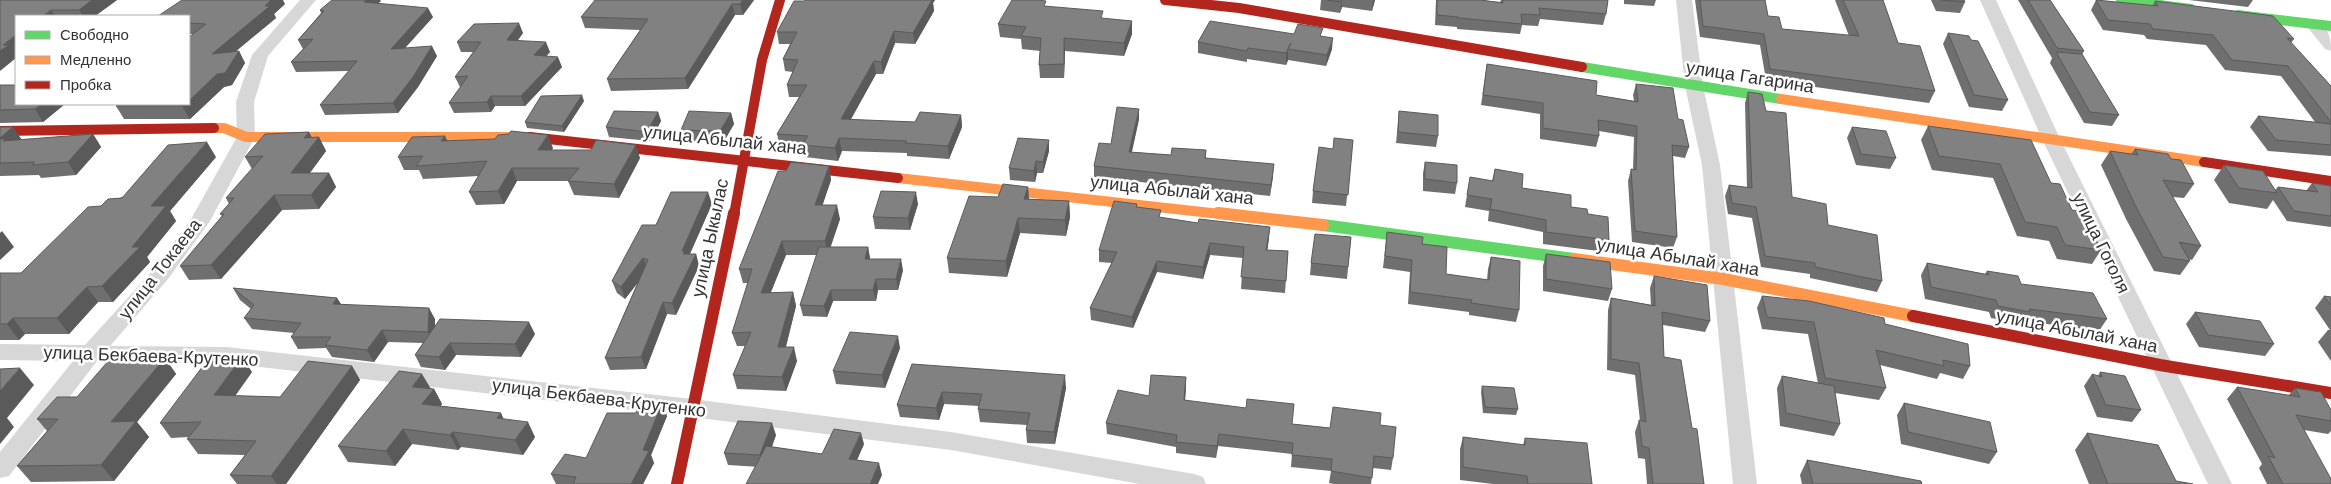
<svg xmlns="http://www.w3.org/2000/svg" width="2331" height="484" viewBox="0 0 2331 484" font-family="Helvetica,sans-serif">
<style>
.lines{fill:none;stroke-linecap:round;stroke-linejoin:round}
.street{fill:#d7d7d7;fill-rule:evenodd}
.fast-far1{stroke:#63d668;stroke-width:10}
.fast{stroke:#63d668;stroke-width:12}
.slow-far1{stroke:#ff974d;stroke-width:10}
.slow{stroke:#ff974d;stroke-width:12}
.jam-far1{stroke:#b3261e;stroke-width:10}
.jam{stroke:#b3261e;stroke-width:12}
.wall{fill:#6f6f6f}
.shaded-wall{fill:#5a5a5a}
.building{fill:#818181;stroke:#5a5a5a}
.labels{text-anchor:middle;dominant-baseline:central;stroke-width:5;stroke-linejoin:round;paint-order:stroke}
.street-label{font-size:18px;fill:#333;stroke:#fff}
</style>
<rect width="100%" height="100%" fill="#fff"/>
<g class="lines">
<g class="street">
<polygon points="300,0 316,0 268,56 254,102 255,137 210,221 168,279 110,346 226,347 692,399 951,432 1194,474 1203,477 1206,484 1140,484 951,450 692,417 226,363 97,361 9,476 0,478 0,452 73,361 0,360 0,344 85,345 154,269 191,219 237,137 236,102 252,55"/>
<polygon points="1676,0 1692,0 1703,86 1720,165 1757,484 1733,484 1702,165 1685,86"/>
<polygon points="1980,0 1996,0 2061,141 2232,484 2208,484 2043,141"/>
<path d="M2313,19C2328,23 2331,38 2331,51L2325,49L2305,24Z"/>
</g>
<g class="fast-far1">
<polyline points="2121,0 2191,9"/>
<polyline points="2238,15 2331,26"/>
<polyline points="1582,67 1781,99"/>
</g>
<polyline class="fast" points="1323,225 1574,259"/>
<g class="slow-far1">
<polyline points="1781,99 2204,162"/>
<polyline points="214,128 224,128 246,137 530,137"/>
<polyline points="898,178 1229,215"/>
</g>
<g class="slow">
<polyline points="1218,213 1323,225"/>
<polyline points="1574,259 1723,279 1913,316"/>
</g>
<g class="jam-far1">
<polyline points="1165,0 1239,8 1582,67"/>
<polyline points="0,131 214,128"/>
<polyline points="530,137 898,178"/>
<polyline points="2204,162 2331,181"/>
<polyline points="734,215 762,60 780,0"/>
</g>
<g class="jam">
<polyline points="1913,316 2160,365 2331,393"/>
<polyline points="677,484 734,213"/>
</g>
</g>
<g class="wall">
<polygon points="0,0 117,0 95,16 16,16 16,58"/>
<polygon points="754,0 743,15 735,15 688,89 611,91 607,79 640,30 585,28 581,17"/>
<polygon points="805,0 935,0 933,3 934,11 915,44 895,43 883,74 876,74 850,120 915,122 961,115 962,127 949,159 907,156 907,153 842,151 838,161 805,157 803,148 780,147 777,134 799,97 789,97 787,85 793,72 785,71 783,59 790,44 779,44 777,32"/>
<polygon points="1321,0 1375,0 1372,11 1342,7 1340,13 1320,10"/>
<polygon points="1436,0 1480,0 1500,2 1501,0 1608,0 1606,14 1603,25 1540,19 1538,26 1522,25 1520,34 1457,29 1457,27 1435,25"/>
<polygon points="1624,0 1656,0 1654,6 1624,4"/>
<polygon points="1695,0 1765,0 1768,16 1782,29 1849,36 1835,0 1883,0 1898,43 1935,91 1929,103 1766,80 1760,45 1700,37"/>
<polygon points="1931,0 1964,0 1965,2 1960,13 1936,11"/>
<polygon points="2018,0 2050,0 2084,51 2082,55 2119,115 2112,126 2084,123 2050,63 2052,58"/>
<polygon points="2096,0 2152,6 2155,1 2294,39 2291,43 2331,86 2331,156 2268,151 2250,127 2258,116 2315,122 2281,76 2225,70 2206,45 2147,39 2144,35 2103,30 2091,10"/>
<polygon points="2189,0 2253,0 2248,7"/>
<polygon points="381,1 378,3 433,17 405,48 437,56 418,87 398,113 325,115 320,105 349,71 296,72 291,62 303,49 298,40 321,13 320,10"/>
<polygon points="285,4 274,14 276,18 236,51 239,51 245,63 232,85 224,87 190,119 124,119 116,106 189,104 192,34 189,34 189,16"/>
<polygon points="1047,6 1104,19 1132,21 1132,34 1124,56 1065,51 1064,78 1040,78 1039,65 1040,51 1022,49 1021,39 1000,37 998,24"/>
<polygon points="523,33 518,40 550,52 546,56 562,67 525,106 495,106 491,112 454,113 449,103 461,87 460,87 455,77 473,52 461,52 457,42"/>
<polygon points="1948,33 2008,100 2002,111 1969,107 1943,44"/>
<polygon points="1294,34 1322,36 1332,49 1326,66 1288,60 1286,65 1247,59 1247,62 1198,53 1198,42"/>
<polygon points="1487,64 1596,95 1634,101 1633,95 1636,84 1678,119 1689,147 1685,158 1673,156 1677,237 1673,248 1632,242 1628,181 1631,169 1633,170 1634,137 1599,131 1599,136 1596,147 1540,139 1540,114 1481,105"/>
<polygon points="0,85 16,104 65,104 43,122 0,123"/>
<polygon points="1748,92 1766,111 1792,197 1828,225 1882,281 1877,292 1810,278 1810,274 1761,267 1752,218 1728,214 1725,196 1729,185 1747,188 1745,103"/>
<polygon points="584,101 564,132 527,128 525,122"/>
<polygon points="1399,111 1438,136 1436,147 1396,143"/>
<polygon points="658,112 661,121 650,141 609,137 606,127"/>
<polygon points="731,113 734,124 723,143 684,141 681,130"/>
<polygon points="1139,119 1132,152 1171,155 1206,150 1206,158 1273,176 1270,196 1094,177 1094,166 1111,144"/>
<polygon points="1928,126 2051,183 2101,250 2092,264 2057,259 2049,241 2017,236 1993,178 1932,170 1921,140"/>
<polygon points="0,127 22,140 93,134 101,147 76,175 41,178 39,175 0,176"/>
<polygon points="1852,127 1896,158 1890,169 1856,165 1847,138"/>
<polygon points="445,136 447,141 553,148 552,150 640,158 619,198 574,195 568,181 517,181 504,204 476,205 469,192 479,176 423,179 419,170 404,170 398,157"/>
<polygon points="319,137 326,151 310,173 329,173 336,187 319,209 282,210 221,279 189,280 180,266 222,216 220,214 229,204 226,198 252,169 245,157 312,138"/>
<polygon points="1049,140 1049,151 1043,173 1037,173 1035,182 1010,180 1009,168"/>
<polygon points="1353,140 1346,206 1312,203 1313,191 1333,149"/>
<polygon points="2135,149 2171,159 2194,184 2184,198 2173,197 2201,246 2192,260 2189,259 2190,261 2180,275 2154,271 2126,219 2101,165 2110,151 2131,154"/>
<polygon points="216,157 170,211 176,221 147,257 150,262 113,302 98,302 69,334 25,334 19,340 0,340 0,273 21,273 101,206"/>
<polygon points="1425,162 1457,183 1455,194 1423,191 1423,173"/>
<polygon points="2224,165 2275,190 2278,187 2306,191 2312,183 2331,186 2331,227 2287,221 2273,200 2267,209 2229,203 2214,180"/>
<polygon points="829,166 831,180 822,205 840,219 830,247 868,247 870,259 903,270 898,290 878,290 876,301 833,301 827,317 803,316 800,305 817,255 786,255 770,293 793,292 796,306 786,347 797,361 786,391 737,389 733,375 745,346 737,346 732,333 748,283 743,283 739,269"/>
<polygon points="1495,169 1522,188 1571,207 1588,214 1609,240 1606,252 1543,244 1543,232 1488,221 1489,211 1465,207 1470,177 1492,181"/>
<polygon points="1028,187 1029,199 1069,201 1070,217 1066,236 1020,233 1007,277 949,273 947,258 998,197"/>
<polygon points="712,204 690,254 696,254 699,266 676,315 667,314 646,369 610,370 605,358 638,282 625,299 617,293 612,281"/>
<polygon points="918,204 910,230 875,229 873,217"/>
<polygon points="1137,204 1137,208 1161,218 1269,238 1267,250 1288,251 1285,293 1241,289 1243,258 1210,255 1203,279 1157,272 1133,328 1091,320 1090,308 1112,263 1099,262 1099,250"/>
<polygon points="1387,232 1422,244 1446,274 1487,280 1488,269 1491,257 1519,310 1516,322 1469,315 1469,312 1408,304 1410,272 1383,268"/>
<polygon points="1351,237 1347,279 1310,275 1311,263"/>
<polygon points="1546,254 1612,289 1608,301 1543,291 1543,266"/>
<polygon points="1927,263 1985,274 1987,271 2021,284 2107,319 2099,331 2024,321 2022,324 1991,318 1989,312 1925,299 1921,275"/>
<polygon points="1654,276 1710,321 1705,332 1663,325 1664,357 1692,428 1704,484 1647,484 1645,459 1638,458 1635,432 1639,420 1640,421 1635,375 1607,370 1608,310 1611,298 1651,305 1650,288"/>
<polygon points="233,288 337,298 341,304 435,319 435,327 535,334 521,357 456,355 445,370 421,367 415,355 423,343 388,342 374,362 332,357 326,348 298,349 291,337 294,333 252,329 244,318 251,309 240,300"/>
<polygon points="1762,296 1885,324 1970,366 1963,379 1940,373 1937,379 1880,365 1886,388 1879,400 1835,393 1840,424 1834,436 1780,426 1777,388 1782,376 1818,383 1808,334 1762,329 1757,308"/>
<polygon points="2324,296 2331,297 2331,361 2318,342 2328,330 2330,330 2315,308"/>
<polygon points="2195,312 2274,344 2265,356 2199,347 2186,324"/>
<polygon points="900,348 885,388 836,384 833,371"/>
<polygon points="165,358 176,374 137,422 149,437 114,481 31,482 17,466 47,431 37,419 77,397"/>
<polygon points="912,364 1066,388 1055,444 1027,443 1026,430 1027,425 980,422 978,409 979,406 944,404 939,420 900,417 897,405"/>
<polygon points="352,366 360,380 286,484 237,484 230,475 245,455 198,454 187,439 189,437 171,438 160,423 252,372 235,396 280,397"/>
<polygon points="2100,372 2141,410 2132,422 2097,417 2084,386 2092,374 2098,376"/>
<polygon points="1186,377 1185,401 1292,424 1330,428 1380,425 1393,458 1391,470 1373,468 1371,484 1334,484 1329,483 1331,471 1291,467 1292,454 1218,446 1216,458 1176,453 1176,447 1107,434 1106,423 1149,396"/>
<polygon points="1482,386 1518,409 1516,415 1483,413 1481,392"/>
<polygon points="2237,387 2288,396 2295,388 2331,410 2331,431 2328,434 2304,430 2331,484 2267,484 2259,468 2262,464 2227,399"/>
<polygon points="431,389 434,389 442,404 440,406 501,413 503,419 535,437 523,455 461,447 458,450 412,444 395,466 348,462 338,446"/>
<polygon points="1904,403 1997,452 1989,464 1901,444 1897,415"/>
<polygon points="662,404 667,416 651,455 654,463 643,484 556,484 551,474 586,458 636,413"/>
<polygon points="2087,433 2176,481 2193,484 2089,484 2075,450"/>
<polygon points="776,435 772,447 822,454 864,444 857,460 882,475 728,465 724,453"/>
<polygon points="1463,437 1523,445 1525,438 1592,484 1493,484 1460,480 1460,449"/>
<polygon points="1807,460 1922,484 1802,484 1800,475"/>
</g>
<g class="shaded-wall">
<polygon points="92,0 117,0 95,16 83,16 79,10"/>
<polygon points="271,0 283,0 285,4 274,14 276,18 218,66 212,54"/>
<polygon points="367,0 380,0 381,1 368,12 364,2"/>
<polygon points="743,0 754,0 743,15 740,4"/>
<polygon points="927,0 935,0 933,3 934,11 915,44 913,33"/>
<polygon points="1342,0 1342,7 1340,13"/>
<polygon points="1373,0 1375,0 1372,11"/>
<polygon points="732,4 735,15 688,89 685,78"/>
<polygon points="428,8 433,17 395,59 391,49"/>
<polygon points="51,10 55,16 43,16"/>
<polygon points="1132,21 1132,34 1124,56 1124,43"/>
<polygon points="519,23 523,33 511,49 507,40"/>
<polygon points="894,31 895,43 883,74 881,62"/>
<polygon points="16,35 16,58 0,71 0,51 3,45"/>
<polygon points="1064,38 1065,51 1064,78"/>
<polygon points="1333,38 1332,49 1326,66 1327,55"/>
<polygon points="546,42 550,52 538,65 534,55"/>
<polygon points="432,46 437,56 418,87 398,113 393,103"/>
<polygon points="1288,49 1288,60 1286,65 1286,53"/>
<polygon points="239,51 245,63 232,85 224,87 190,119 182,106 185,104 189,104 189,101"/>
<polygon points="558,57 562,67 525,106 521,96"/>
<polygon points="874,61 876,74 844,132 841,119"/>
<polygon points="582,95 584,101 564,132 562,126"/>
<polygon points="491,96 495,106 491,112 487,102"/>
<polygon points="42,104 65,104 43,122 35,109"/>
<polygon points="1139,109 1139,119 1129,163 1129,152"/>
<polygon points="658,112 661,121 650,141 647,132"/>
<polygon points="731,113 734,124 723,143 720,131"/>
<polygon points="961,115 962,127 949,159 948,146"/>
<polygon points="13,127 22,140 0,142 0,138"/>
<polygon points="309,132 315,143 319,137 326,151 299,187 291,173 304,138"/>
<polygon points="93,134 101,147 76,175 68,162"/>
<polygon points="548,135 553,148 543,163 538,150"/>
<polygon points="445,136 451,149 441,141"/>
<polygon points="839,138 842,151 838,161 835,148"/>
<polygon points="1049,140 1049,151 1043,173 1043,162"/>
<polygon points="207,142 216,157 170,211 176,221 147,257 150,262 113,302 102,286 132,247 151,206"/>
<polygon points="636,145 640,158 619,198 614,184"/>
<polygon points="1036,161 1037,173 1035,182 1034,171"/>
<polygon points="1274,164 1273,176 1270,196 1271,185"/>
<polygon points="829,166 831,180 818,219 815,205"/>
<polygon points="512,168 517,181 504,204 498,191"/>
<polygon points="329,173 336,187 319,209 311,195"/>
<polygon points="1028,187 1029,202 1024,199"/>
<polygon points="708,192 712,204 687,260 687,266 682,251"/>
<polygon points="916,192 918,204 910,230 908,218"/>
<polygon points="274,195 282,210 221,279 211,265"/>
<polygon points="1069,201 1070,217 1066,236 1065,220"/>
<polygon points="837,205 840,219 828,255 825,241"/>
<polygon points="1018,218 1020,233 1007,277 1006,261"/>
<polygon points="1270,227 1269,238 1266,261 1266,250"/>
<polygon points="2,231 14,247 0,260 0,233"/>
<polygon points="782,241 786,255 765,307 761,293"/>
<polygon points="1210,243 1210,255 1203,279 1203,267"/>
<polygon points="868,247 870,258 867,270 865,259"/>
<polygon points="696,254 699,266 676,315 672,303"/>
<polygon points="643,258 648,270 625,299 621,287"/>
<polygon points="901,259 903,270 898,290 896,279"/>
<polygon points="1157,261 1157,272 1133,328 1132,317"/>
<polygon points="876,279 878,290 876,301 873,290"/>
<polygon points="87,287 98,302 69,334 57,318"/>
<polygon points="831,290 833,301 827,317 824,306"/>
<polygon points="793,292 796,306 782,361 778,347"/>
<polygon points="337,298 344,310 333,304"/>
<polygon points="663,302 667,314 646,369 641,357"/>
<polygon points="429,308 435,319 434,343 428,332"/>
<polygon points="13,318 25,334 19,340 7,324"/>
<polygon points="529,322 535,334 521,357 515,344"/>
<polygon points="382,330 388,342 374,362 367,350"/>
<polygon points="898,336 900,348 885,388 882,375"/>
<polygon points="450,343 456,355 445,370 439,357"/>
<polygon points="794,347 797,361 786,391 782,377"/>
<polygon points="242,357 252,372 225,410 214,395"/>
<polygon points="165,358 176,374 137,422 149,437 114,481 101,465 111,422"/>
<polygon points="352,366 360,380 286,484 277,484 271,476"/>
<polygon points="20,368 34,385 7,418 14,427 0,444 0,391"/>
<polygon points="422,374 431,389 412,387"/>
<polygon points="1065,375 1066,388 1055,444 1054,432"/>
<polygon points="1186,377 1186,389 1184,412 1184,400"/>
<polygon points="434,389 442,404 431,419 422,404"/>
<polygon points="942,392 944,404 939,420 936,408"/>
<polygon points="662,404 667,416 651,455 654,463 643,484 631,484 643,450"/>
<polygon points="501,413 508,429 497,418"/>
<polygon points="528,422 535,437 523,455 515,440"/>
<polygon points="772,423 776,435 764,467 760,455"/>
<polygon points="403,429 412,444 395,466 386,451"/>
<polygon points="453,432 461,447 458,450 450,435"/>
<polygon points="861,433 864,444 852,471 849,459"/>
<polygon points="1219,434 1218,446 1216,458 1217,446"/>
<polygon points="879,463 882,475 878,484 870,484"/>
</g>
<g class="building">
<polygon points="0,0 92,0 79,10 51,10 43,16 16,16 16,35 3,45 9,45 0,51"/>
<polygon points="182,0 271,0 265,6 270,6 212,54 239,51 225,73 217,74 189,101 189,37 206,24 189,23 189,16 158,16"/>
<polygon points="332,0 367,0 364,2 428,8 391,49 432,46 413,77 393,103 320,105 357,61 291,62 313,39 298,40 324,11 320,10"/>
<polygon points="595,0 743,0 740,4 732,4 685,78 607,79 648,19 581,17"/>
<polygon points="805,0 932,0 913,33 894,31 881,62 874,61 841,119 915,122 920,112 961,115 948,146 905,143 907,141 839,138 835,148 802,145 808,136 777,134 807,85 787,85 798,60 783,59 797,32 777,32 794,1 804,1"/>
<polygon points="1012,0 1038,0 1046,1 1044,6 1103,11 1101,18 1132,21 1124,43 1064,38 1064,64 1039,65 1041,38 1021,36 1026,27 998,24"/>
<polygon points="1327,0 1342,0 1341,2"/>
<polygon points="1437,0 1480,0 1503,3 1503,0 1608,0 1606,14 1539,8 1540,15 1521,14 1522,24 1459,18 1458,17 1437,15"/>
<polygon points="1700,0 1765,0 1768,16 1779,17 1782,29 1859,36 1843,0 1883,0 1898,43 1920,46 1935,91 1770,69 1764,34 1703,26"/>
<polygon points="1941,0 1964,0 1965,2"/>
<polygon points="2028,0 2050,0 2084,51 2057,48"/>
<polygon points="2096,0 2158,6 2155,1 2273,16 2294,39 2287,38 2331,86 2331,122 2288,66 2232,60 2213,35 2153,29 2150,24 2108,20"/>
<polygon points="1210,21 1294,34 1298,24 1323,28 1320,36 1333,38 1327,55 1288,49 1291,43 1286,53 1248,48 1247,51 1198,42"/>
<polygon points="519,23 507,40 546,42 534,55 558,57 521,96 491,96 487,102 449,103 468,76 455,77 481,42 457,42 474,24"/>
<polygon points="1948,33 1969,36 1971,40 1978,41 2008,100 1974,95"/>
<polygon points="2056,52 2082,54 2119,115 2090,112"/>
<polygon points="1487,64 1597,81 1596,95 1638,102 1636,84 1673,88 1678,119 1683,120 1689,147 1672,145 1677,237 1635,231 1631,169 1636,170 1637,126 1598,120 1599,136 1543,128 1543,103 1483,95"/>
<polygon points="0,85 16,85 16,104 42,104 35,109 0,110"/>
<polygon points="1748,92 1762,94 1766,111 1786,113 1792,197 1826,204 1828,225 1877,235 1882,281 1815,267 1815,263 1765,256 1756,207 1732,203 1729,185 1752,188"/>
<polygon points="582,95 562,126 525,122 541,96"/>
<polygon points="119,104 185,104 182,106 116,106"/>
<polygon points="1117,107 1139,109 1129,152 1171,155 1172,148 1206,150 1205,158 1274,164 1271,185 1094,166 1099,143 1111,144"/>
<polygon points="614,111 658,112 647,132 606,127"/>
<polygon points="689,111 731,113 720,131 681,130"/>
<polygon points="1399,111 1438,115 1438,136 1398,132"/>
<polygon points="2258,116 2331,124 2331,145 2276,140"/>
<polygon points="1928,126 2031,140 2051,183 2060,184 2072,210 2083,212 2101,250 2065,245 2057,227 2025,222 2000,164 1939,156"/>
<polygon points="0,127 13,127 0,138"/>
<polygon points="1852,127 1886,131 1896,158 1861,154"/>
<polygon points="511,131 548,135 538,150 591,150 596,140 636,145 614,184 568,181 579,168 512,168 498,191 469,192 487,161 416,166 423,156 398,157 412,137 445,136 441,141 495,139 498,135 509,134"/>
<polygon points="309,132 304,138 319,137 291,173 329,173 311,195 274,195 211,265 180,266 224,214 220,214 234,198 226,198 263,156 245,157 265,134"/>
<polygon points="93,134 68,162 32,165 35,162 0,163 0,139 5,139 3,141"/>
<polygon points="1018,138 1049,140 1043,162 1036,161 1034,171 1009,168"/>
<polygon points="1334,138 1353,140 1348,195 1313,191 1319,147 1333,149"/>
<polygon points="207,142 151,206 166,206 132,247 140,247 102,286 87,287 57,318 13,318 7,324 0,324 0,273 21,273 88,207 101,206 108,199 122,198 168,145"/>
<polygon points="2135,149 2168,154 2171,159 2181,160 2194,184 2163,180 2201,246 2179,242 2190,261 2163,257 2135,205 2110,151 2138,155"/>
<polygon points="791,162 829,166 815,205 837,205 825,241 782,241 761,293 793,292 778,347 794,347 782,377 733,375 751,332 732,333 752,269 739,269 778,171 786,171"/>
<polygon points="1425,162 1457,165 1457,183 1425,179"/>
<polygon points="2224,165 2263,171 2277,193 2239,188"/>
<polygon points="1495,169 1523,174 1522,188 1571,195 1571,207 1587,209 1588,214 1608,217 1609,240 1546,232 1546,220 1490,209 1492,199 1467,195 1470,177 1493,181"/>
<polygon points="2312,183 2331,186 2331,216 2294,211 2278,187 2318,192"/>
<polygon points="1003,184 1028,187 1024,199 1069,201 1065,220 1018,218 1006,261 947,258 969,196 998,197"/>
<polygon points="881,191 916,192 908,218 873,217"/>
<polygon points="671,192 708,192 682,251 685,251 683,254 696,254 672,303 663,302 641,357 605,358 648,260 643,258 621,287 612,281 642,225 656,225"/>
<polygon points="1114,201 1137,204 1136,207 1161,210 1159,217 1198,223 1199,219 1270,227 1266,250 1288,251 1286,281 1241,277 1244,247 1210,243 1203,267 1157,261 1132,317 1090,308 1117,252 1099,250"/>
<polygon points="1387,232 1423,237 1422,244 1447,247 1446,274 1489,280 1491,257 1520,261 1519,310 1471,303 1472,300 1410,292 1412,260 1385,256"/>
<polygon points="1315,234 1351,237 1348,267 1311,263"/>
<polygon points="819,247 868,247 865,259 901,259 896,279 876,279 873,290 831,290 824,306 800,305"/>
<polygon points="1546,254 1610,262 1612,289 1546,279"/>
<polygon points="1927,263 1989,275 1987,271 2018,276 2021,284 2093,293 2107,319 2029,309 2030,312 1998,306 1996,300 1931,287"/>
<polygon points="1654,276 1707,285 1710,321 1662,312 1664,357 1681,360 1692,428 1697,429 1704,484 1653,484 1649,448 1642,446 1639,420 1646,422 1639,363 1611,359 1611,298 1655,306"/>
<polygon points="233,288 337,298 333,304 429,308 428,332 382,330 367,350 325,345 331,337 291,337 301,323 244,318 254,305"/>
<polygon points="1762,296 1809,301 1884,318 1885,324 1968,344 1970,366 1943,360 1944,366 1876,350 1886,388 1825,378 1814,322 1767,317"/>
<polygon points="2324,296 2331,297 2331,305"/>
<polygon points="2195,312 2260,321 2274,344 2208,335"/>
<polygon points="440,319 529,322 515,344 450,343 439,357 415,355"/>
<polygon points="850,332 898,336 882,375 833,371"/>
<polygon points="242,357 214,395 280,397 308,361 352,366 271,476 230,475 256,441 187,439 201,422 160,423 209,358"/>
<polygon points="165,358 111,422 136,421 101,465 17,466 58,419 37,419 57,397 77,397 110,359"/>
<polygon points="912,364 1065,375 1054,432 1026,430 1030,413 978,409 982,394 942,392 936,408 897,405"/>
<polygon points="20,368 0,391 0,369"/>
<polygon points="399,371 422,374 412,387 434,389 422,404 501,413 497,418 528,422 515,440 453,432 450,435 403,429 386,451 338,446"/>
<polygon points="2100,372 2125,376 2141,410 2106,405 2092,374 2102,377"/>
<polygon points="1151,375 1186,377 1184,400 1246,408 1247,399 1294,404 1292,424 1330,428 1333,407 1381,413 1380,425 1396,427 1393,458 1374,456 1372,478 1331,471 1332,459 1292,455 1293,443 1219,434 1217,446 1176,442 1177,435 1106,423 1118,390 1149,396"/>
<polygon points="1782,376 1834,386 1840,424 1786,413"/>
<polygon points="1482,386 1514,388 1518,409 1485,407"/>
<polygon points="2237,387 2300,397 2295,388 2321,392 2331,410 2331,421 2296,415 2331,479 2331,484 2283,484 2268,456 2275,458"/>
<polygon points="641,401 662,404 643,450 649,451 631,484 573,484 576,477 551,474 565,454 586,458 607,413 636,413"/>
<polygon points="1904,403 1990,422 1997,452 1908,432"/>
<polygon points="738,421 772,423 760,455 724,453"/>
<polygon points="834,429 861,433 849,459 879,463 870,484 746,484 766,446 822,454"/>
<polygon points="2087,433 2158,445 2176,481 2193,484 2108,484"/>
<polygon points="1463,437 1525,445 1525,438 1587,443 1592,484 1528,484 1527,476 1463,467"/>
<polygon points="1807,460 1921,481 1922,484 1813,484"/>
</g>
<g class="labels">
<g class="street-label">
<text transform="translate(1750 77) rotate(9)">улица Гагарина</text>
<text transform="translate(725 140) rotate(6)">улица Абылай хана</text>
<text transform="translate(1172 190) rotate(6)">улица Абылай хана</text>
<text transform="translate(710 238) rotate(-78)">улица Ыкылас</text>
<text transform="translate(2101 243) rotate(64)">улица Гоголя</text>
<text transform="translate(1678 257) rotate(9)">улица Абылай хана</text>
<text transform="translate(160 269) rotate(-52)">улица Токаева</text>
<text transform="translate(2077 331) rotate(11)">улица Абылай хана</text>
<text transform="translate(151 356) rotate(2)">улица Бекбаева-Крутенко</text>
<text transform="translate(599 398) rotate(7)">улица Бекбаева-Крутенко</text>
</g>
</g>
<rect x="15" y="15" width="175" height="90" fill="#ffffff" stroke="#adadad"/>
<rect x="25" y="31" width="25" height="8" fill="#63d668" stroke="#adadad"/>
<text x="60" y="40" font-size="15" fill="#333333">Свободно</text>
<rect x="25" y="56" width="25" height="8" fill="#ff974d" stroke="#adadad"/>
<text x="60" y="65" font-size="15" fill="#333333">Медленно</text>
<rect x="25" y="81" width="25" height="8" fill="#b3261e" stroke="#adadad"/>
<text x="60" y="90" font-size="15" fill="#333333">Пробка</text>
</svg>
